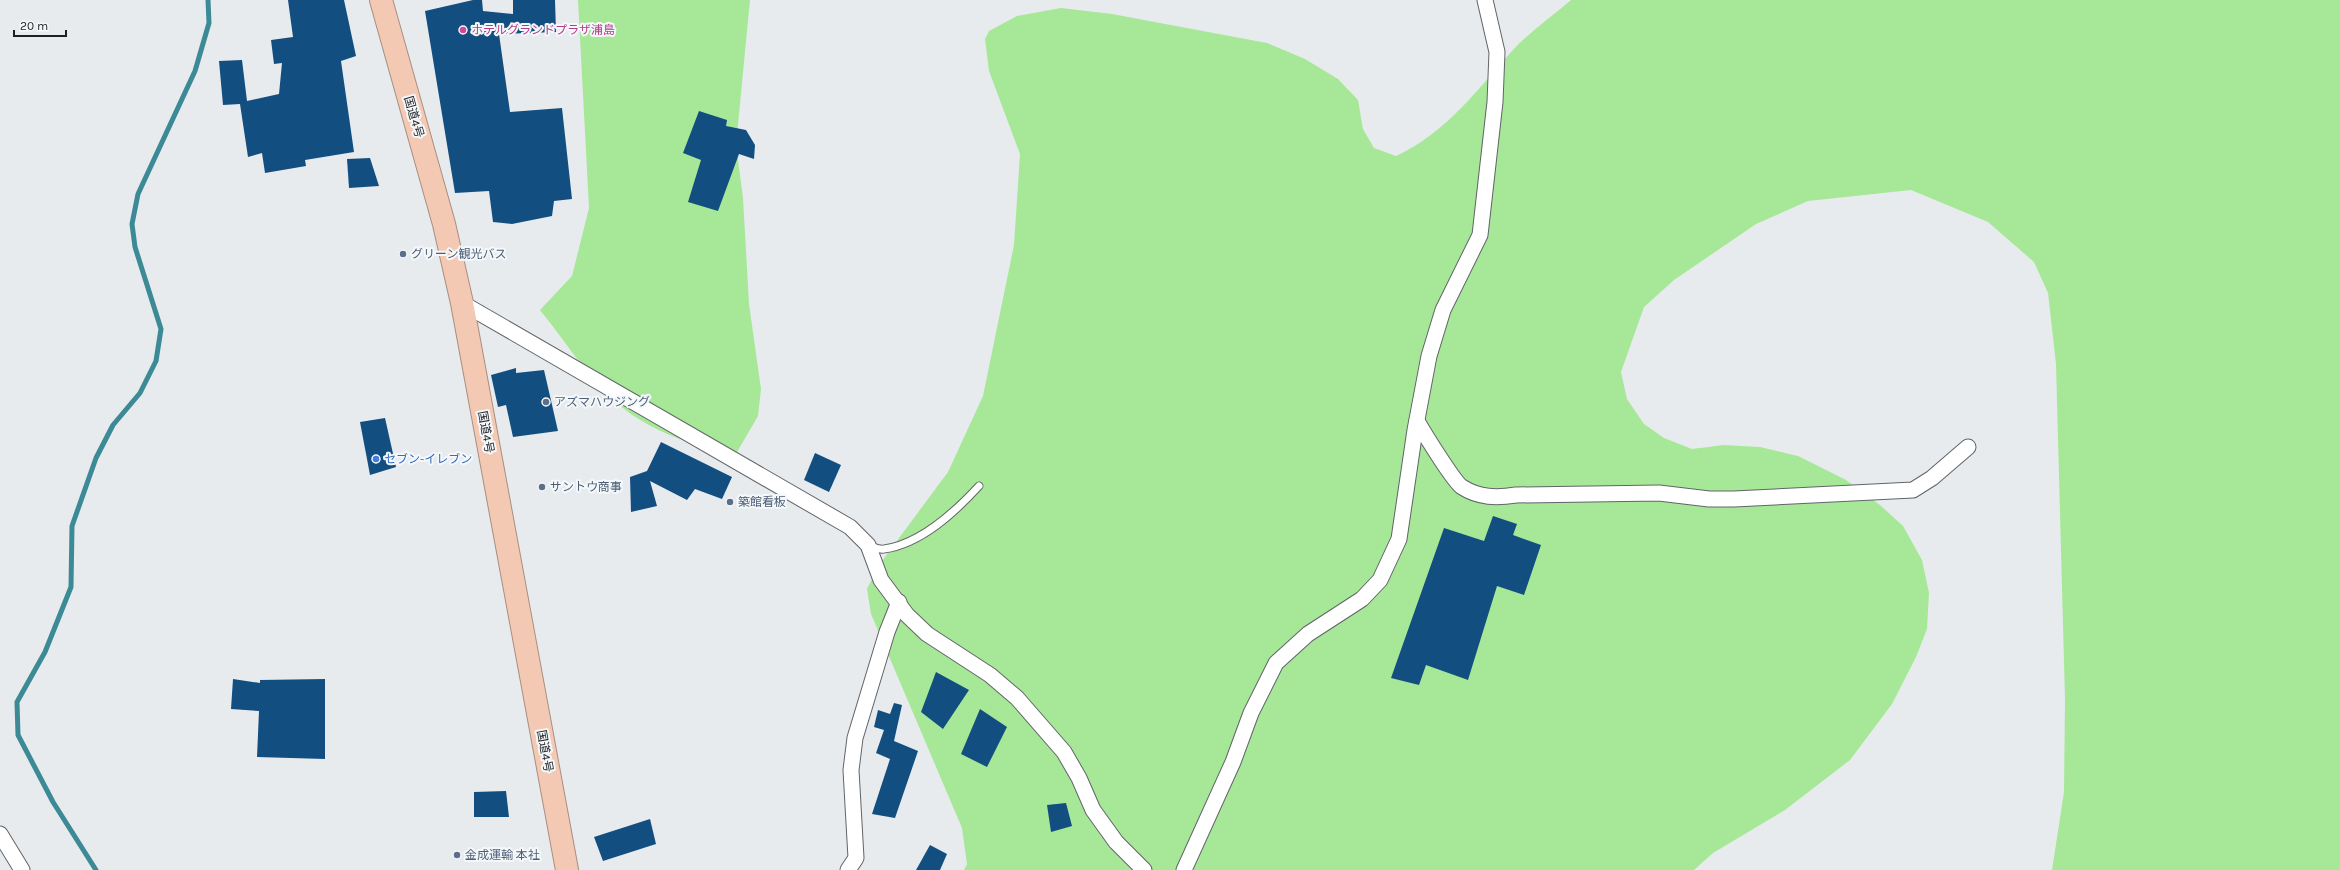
<svg xmlns="http://www.w3.org/2000/svg" width="2340" height="870" viewBox="0 0 2340 870" font-family="Karla,'Noto Sans JP',sans-serif">
<style>
.green{fill:#a6e898}
.lines{fill:none;stroke-linecap:round;stroke-linejoin:round}
.stream{stroke:#3c8a96;stroke-width:5}
.building{fill:#134e80}
.lane-casing{stroke:#616467;stroke-width:9}
.street-casing{stroke:#616467;stroke-width:17}
.highway-casing{stroke:#a88e80;stroke-width:24}
.lane{stroke:#fff;stroke-width:7}
.street{stroke:#fff;stroke-width:15}
.highway{stroke:#f3c9b3;stroke-width:22}
.hotel-dot{fill:#d1479c;stroke:#f4f8fb;stroke-width:1.5}
.service-dot{fill:#5c6f8a;stroke:#f4f8fb;stroke-width:1.5}
.shop-dot{fill:#3f7fe0;stroke:#f4f8fb;stroke-width:1.5}
.labels{text-anchor:middle;dominant-baseline:central;stroke-width:4;stroke-linejoin:round;paint-order:stroke}
.hotel-label{font-size:12px;fill:#b23c85;stroke:#f4f8fb;text-anchor:start}
.street-label{font-size:12px;fill:#1e1f21;stroke:#f4f8fb}
.service-label{font-size:12px;fill:#4e5e75;stroke:#f4f8fb;text-anchor:start}
.shop-label{font-size:12px;fill:#366cbe;stroke:#f4f8fb;text-anchor:start}
</style>
<rect width="100%" height="100%" fill="#e7ebee"/>
<g class="green">
<path d="M578,0H750L736,145L743,198L749,304L761,389L758,416L737,452C680,445 629,423 592,378C574,356 558,332 540,310L572,276L589,208Z"/>
<path d="M1571,0H2340V870H2052L2064,792L2065,699L2056,364L2048,293L2034,262L1988,222L1911,190L1808,201L1756,224L1674,280L1644,307L1621,372L1627,399L1644,424L1664,438L1692,449L1724,445L1760,447L1798,456L1846,480L1880,505L1903,526L1922,560L1929,593L1927,629L1916,657L1892,704L1850,760L1785,810L1713,853L1694,870H964L967,864L962,828L871,614L867,589L879,565L948,472L983,396L1014,245L1020,154L989,71L985,39L989,31L1017,16L1061,8L1112,14L1267,43L1305,59L1338,79L1358,100L1363,129L1374,148L1396,156C1446,133 1478,89 1513,50C1530,31 1552,17 1571,0Z"/>
</g>
<g class="lines">
<polyline class="stream" points="96,870 53,802 18,735 17,702 45,652 71,587 72,526 96,458 113,425 140,393 156,361 161,329 135,247 132,224 138,194 195,71 209,23 208,0"/>
</g>
<g class="building">
<polygon points="288,0 344,0 356,56 341,61 354,152 305,160 306,166 265,173 262,153 248,157 240,104 223,105 219,61 242,60 247,101 279,94 282,63 274,64 271,40 293,37"/>
<polygon points="473,0 482,0 483,11 513,14 513,0 555,0 556,32 499,34 510,112 562,108 572,199 554,201 552,216 512,224 493,222 489,191 455,193 425,11"/>
<polygon points="699,111 727,120 726,126 746,130 755,145 754,159 739,154 718,211 688,202 701,160 683,153"/>
<polygon points="370,158 379,186 349,188 347,159"/>
<polygon points="516,368 516,373 544,370 558,431 513,437 506,405 498,407 491,375"/>
<polygon points="385,418 396,467 370,475 360,422"/>
<polygon points="661,442 732,477 722,499 695,489 687,500 650,481 657,506 631,512 630,477 647,471"/>
<polygon points="815,453 841,465 829,492 804,480"/>
<polygon points="1493,516 1517,524 1513,535 1541,545 1524,595 1497,586 1468,680 1426,665 1419,685 1391,678 1444,528 1484,541"/>
<polygon points="936,672 969,690 943,729 921,712"/>
<polygon points="233,679 260,683 260,680 325,679 325,759 257,757 259,711 231,709"/>
<polygon points="894,703 902,705 894,741 918,751 895,818 872,814 890,759 876,753 884,730 874,727 878,710 890,714"/>
<polygon points="980,709 1007,727 987,767 961,754"/>
<polygon points="506,791 509,817 474,817 474,792"/>
<polygon points="1066,803 1072,826 1051,832 1047,805"/>
<polygon points="650,819 656,844 603,861 594,837"/>
<polygon points="930,845 947,854 940,870 916,870"/>
</g>
<g class="lines">
<g class="lane-casing">
<path id="lane" d="M869,546C873,547 880,550 884,549C921,544 955,512 979,486"/>
</g>
<g class="street-casing">
<g id="street">
<polyline points="462,303 850,527 868,545 881,580 907,615 927,634 990,675 1017,698 1064,752 1079,778 1093,810 1116,842 1144,870"/>
<path d="M1417,421C1424,433 1454,482 1462,487C1479,498 1497,498 1516,495L1659,493L1709,499H1734L1913,490L1932,478L1968,447"/>
<polyline points="0,834 22,870"/>
<polyline points="848,870 856,858 851,770 855,738 887,632 899,602"/>
<polyline points="1184,870 1233,762 1251,713 1276,663 1308,634 1362,599 1380,580 1399,539 1415,430 1429,356 1443,310 1480,235 1495,102 1497,52 1485,0"/>
</g>
</g>
<g class="highway-casing">
<polyline id="highway" points="381,0 444,224 462,303 567,870"/>
</g>
<use href="#lane" class="lane"/>
<use href="#street" class="street"/>
<use href="#highway" class="highway"/>
</g>
<circle class="hotel-dot" cx="463" cy="30" r="4"/>
<g class="service-dot">
<circle cx="403" cy="254" r="4"/>
<circle cx="546" cy="402" r="4"/>
<circle cx="542" cy="487" r="4"/>
<circle cx="730" cy="502" r="4"/>
<circle cx="457" cy="855" r="4"/>
</g>
<circle class="shop-dot" cx="376" cy="459" r="4"/>
<g class="labels">
<g class="hotel-label">
<text x="471" y="30">ホテルグランドプラザ浦島</text>
</g>
<g class="street-label">
<text transform="translate(414 117) rotate(74)">国道4号</text>
<text transform="translate(486 432) rotate(80)">国道4号</text>
<text transform="translate(545 751) rotate(80)">国道4号</text>
</g>
<g class="service-label">
<text x="411" y="254">グリーン観光バス</text>
<text x="554" y="402">アズマハウジング</text>
<text x="550" y="487">サントウ商事</text>
<text x="738" y="502">築館看板</text>
<text x="465" y="855">金成運輸 本社</text>
</g>
<g class="shop-label">
<text x="384" y="459">セブン-イレブン</text>
</g>
</g>
<path d="M14 30v6h52v-6" fill="none" stroke="#1e1f21" stroke-width="2"/>
<text x="20" y="30" font-size="12" fill="#1e1f21" stroke="#f4f8fb" stroke-width="3" paint-order="stroke">20 m</text>
</svg>
